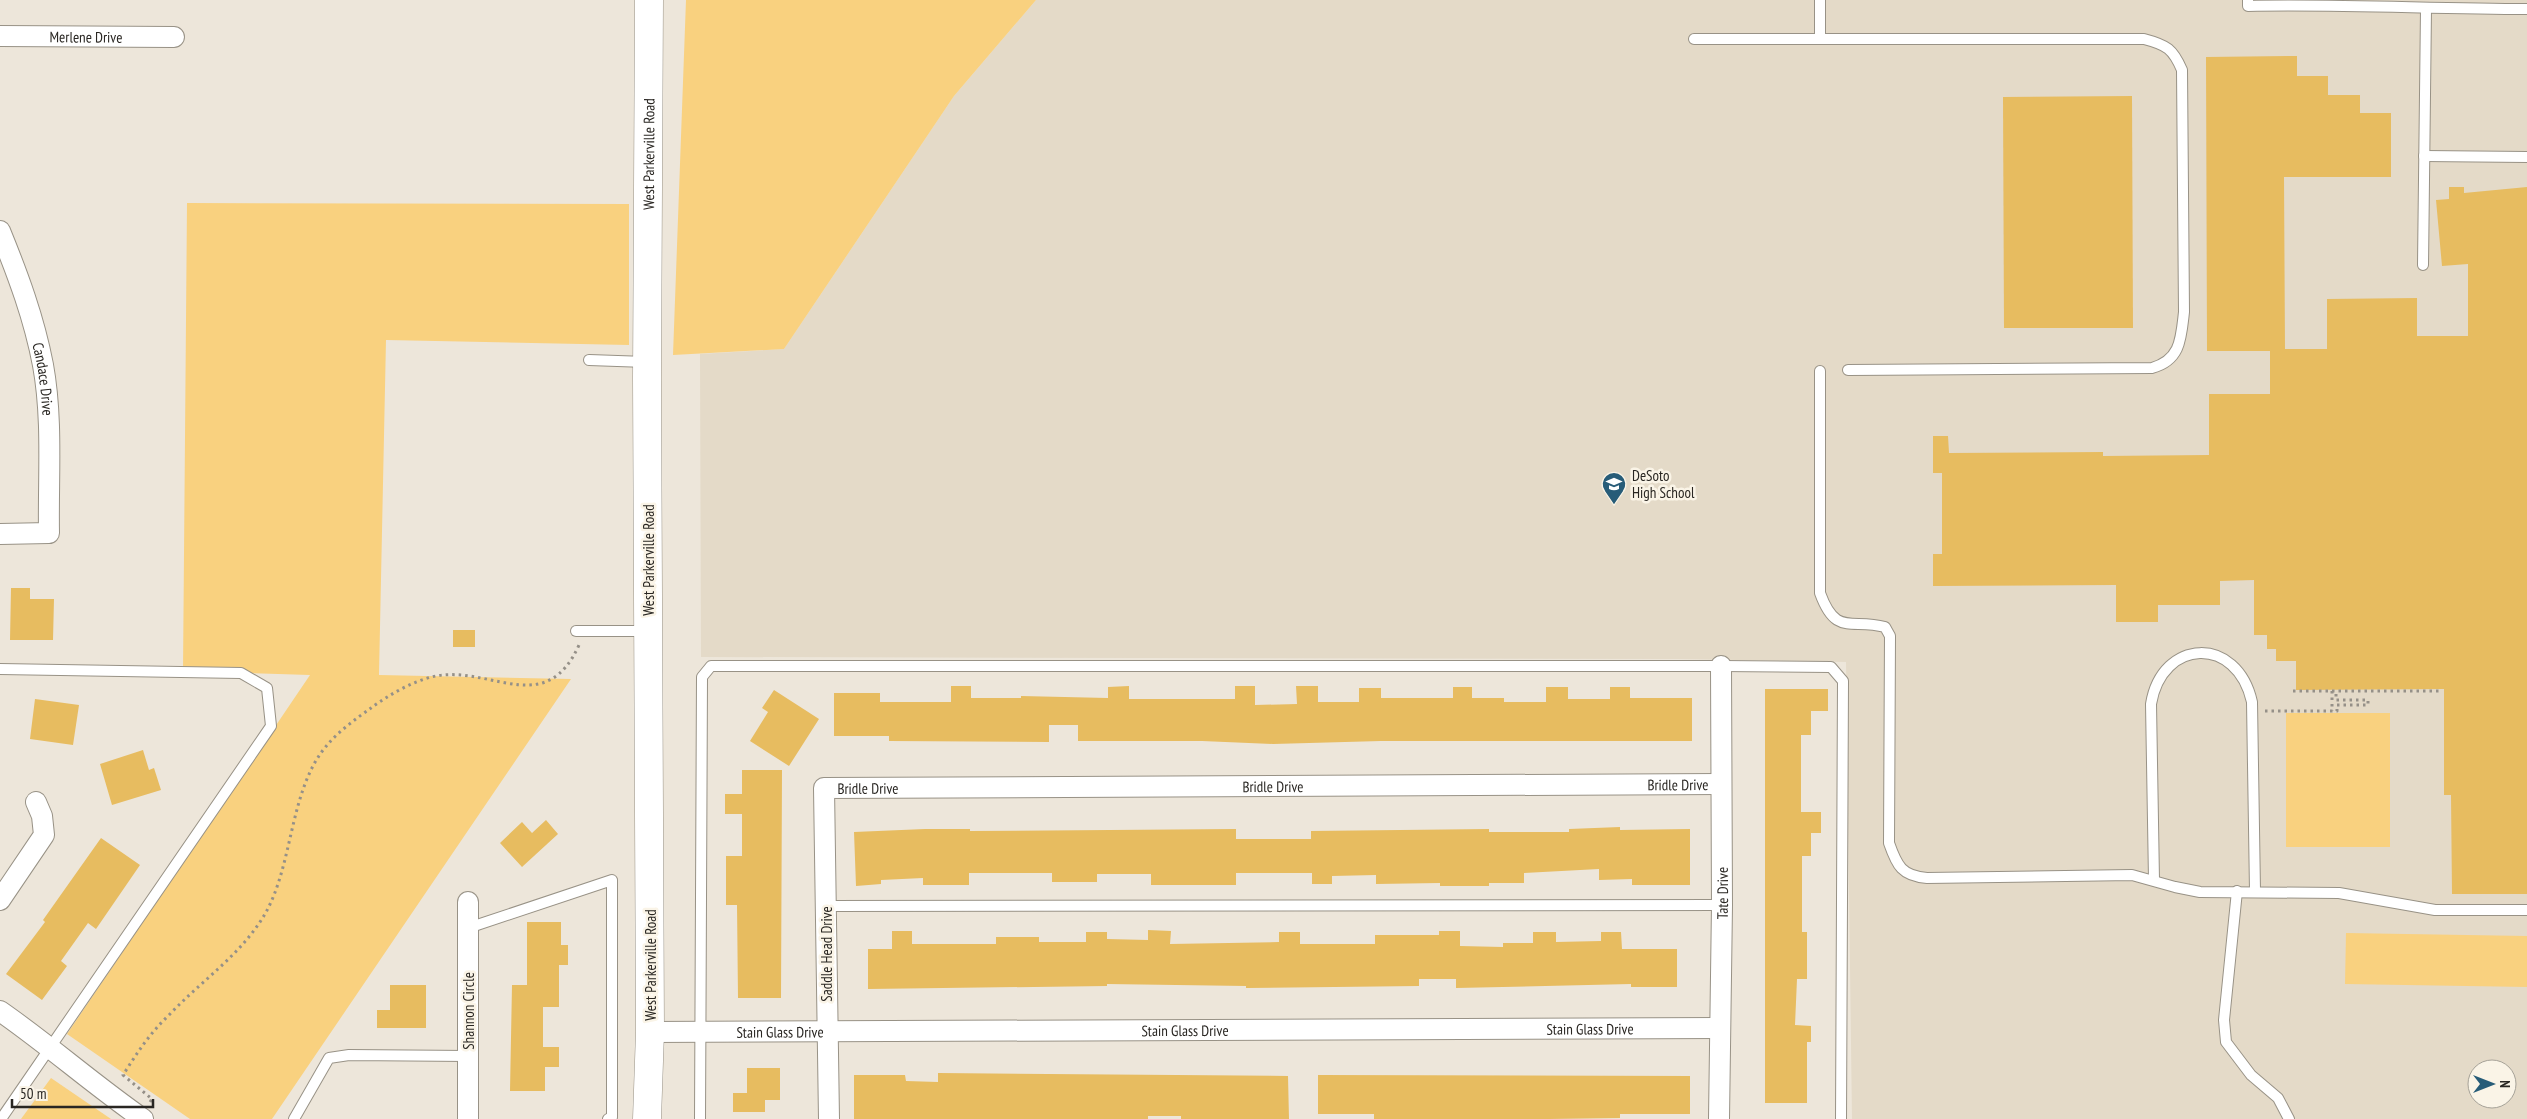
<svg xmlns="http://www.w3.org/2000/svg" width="2527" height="1119" viewBox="0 0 2527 1119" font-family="'PT Sans Narrow',sans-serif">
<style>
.built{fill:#e4dac8;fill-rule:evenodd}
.green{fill:#f9d17f}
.building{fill:#e7bc60}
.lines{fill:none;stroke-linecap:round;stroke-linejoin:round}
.lane-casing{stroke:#989286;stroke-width:12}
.street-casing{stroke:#989286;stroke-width:22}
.secondary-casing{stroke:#989286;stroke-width:29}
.path{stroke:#959088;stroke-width:3;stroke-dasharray:2.5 4;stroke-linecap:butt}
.lane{stroke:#fff;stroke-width:10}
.street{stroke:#fff;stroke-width:20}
.secondary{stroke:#fff;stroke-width:28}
.labels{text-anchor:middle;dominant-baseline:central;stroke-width:5;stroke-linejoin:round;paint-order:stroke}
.street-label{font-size:15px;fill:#292622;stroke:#faf4e7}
.poi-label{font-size:15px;fill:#292622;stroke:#faf4e7;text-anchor:start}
</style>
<rect width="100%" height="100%" fill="#ede6da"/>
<path class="built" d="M1036,0H2527V1119H1852L1846,662L1678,659L701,657L700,354L784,349L954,96ZM2477,1069H2507V1099H2477Z"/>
<g class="green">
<polygon points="686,0 1036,0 954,96 784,349 673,355"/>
<polygon points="187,203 629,204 629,345 386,340 379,675 571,679 272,1119 190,1119 67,1034 310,675 183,671"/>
<rect x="2286" y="713" width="104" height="134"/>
<polygon points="2346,933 2527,936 2527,987 2345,984"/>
<polygon points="51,1078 111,1119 21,1119"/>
</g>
<g class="building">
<polygon points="2297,56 2297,76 2328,76 2328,95 2360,95 2360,113 2391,113 2391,177 2284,177 2285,349 2327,349 2327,299 2417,298 2417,336 2468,336 2468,264 2442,266 2436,200 2449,199 2449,187 2464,187 2464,193 2527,187 2527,894 2452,894 2451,795 2444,795 2444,689 2296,690 2296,661 2276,661 2276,649 2267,649 2267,635 2254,635 2254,580 2220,581 2220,605 2158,605 2158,622 2116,622 2116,585 1933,586 1933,554 1942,554 1942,473 1933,473 1933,436 1948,436 1949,453 2103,452 2103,456 2209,455 2209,394 2270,394 2270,351 2207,351 2206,57"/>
<polygon points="2132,96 2133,328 2004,328 2003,97"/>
<polygon points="11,588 30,588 30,599 54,599 53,640 10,640"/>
<rect x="453" y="630" width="22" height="17"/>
<polygon points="951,686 971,686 971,698 1021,698 1021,696 1108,698 1108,687 1129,686 1129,699 1235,699 1235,686 1255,686 1255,705 1297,704 1296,686 1318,686 1318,702 1359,702 1359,688 1381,688 1381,698 1453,698 1453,687 1472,687 1472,698 1504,698 1504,702 1546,702 1546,687 1568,687 1568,699 1610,699 1610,687 1630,687 1630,698 1692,698 1692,741 1381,741 1273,744 1202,741 1078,741 1078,725 1049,725 1049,742 889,741 889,736 834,736 834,693 880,693 880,702 951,702"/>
<polygon points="1765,689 1828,689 1828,711 1811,711 1811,735 1801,735 1801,812 1821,812 1821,833 1811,833 1811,856 1802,856 1802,932 1807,932 1807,979 1797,979 1795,1025 1811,1026 1811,1042 1807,1042 1807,1103 1765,1103"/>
<polygon points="774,690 819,719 789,766 750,741 768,712 762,708"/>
<polygon points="35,699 79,705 73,745 30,739"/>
<polygon points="143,750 149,770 154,768 161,790 112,805 100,764"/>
<polygon points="742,770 782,770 781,998 738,998 737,905 726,905 726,856 742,856 742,814 725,814 725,794 742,794"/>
<polygon points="546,820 558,834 522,867 500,843 522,822 532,833"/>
<polygon points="1620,827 1620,830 1690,829 1690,885 1632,885 1632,879 1599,880 1599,869 1524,873 1524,883 1489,883 1489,886 1440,886 1440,883 1376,884 1376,875 1332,876 1332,884 1312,884 1312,873 1236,873 1236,885 1151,885 1151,874 1097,874 1097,882 1052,882 1052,873 969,873 969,885 923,885 923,878 881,880 881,884 856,886 854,832 925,829 970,829 970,831 1236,829 1236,839 1311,839 1311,831 1489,829 1489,832 1569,832 1569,829"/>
<polygon points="101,838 140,865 96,929 88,923 61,961 67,966 42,1000 6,974 45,922 43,920"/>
<polygon points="527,922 561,922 561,945 568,945 568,965 559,965 559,1007 543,1007 543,1047 559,1047 559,1067 545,1067 545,1091 510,1091 512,985 527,985"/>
<polygon points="1148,930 1171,931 1170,944 1279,942 1279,932 1300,932 1300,944 1375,944 1375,935 1439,935 1439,931 1460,931 1460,946 1503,947 1503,943 1533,943 1533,932 1556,932 1556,942 1601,941 1601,932 1621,932 1622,949 1677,949 1677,987 1631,987 1631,984 1456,988 1456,979 1419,979 1419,986 1246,988 1246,986 1107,984 1107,986 868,989 868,949 892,949 892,931 912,931 912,944 996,944 996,937 1039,937 1039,942 1086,942 1086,932 1107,932 1107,939 1148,940"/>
<polygon points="390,985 426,985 426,1028 377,1028 377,1010 390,1010"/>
<polygon points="747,1068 780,1068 780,1100 765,1100 765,1112 733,1112 733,1093 747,1093"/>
<polygon points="938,1073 1288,1076 1289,1119 1181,1119 1181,1116 1148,1116 1148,1119 854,1119 854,1075 905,1075 906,1081 938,1082"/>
<polygon points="1318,1075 1690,1076 1690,1114 1620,1114 1620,1118 1550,1119 1374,1119 1374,1114 1318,1114"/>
</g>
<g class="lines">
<g class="lane-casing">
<g id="lane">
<polyline points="1820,0 1820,39"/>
<path d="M2248,0V6C2341,4 2434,9 2527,9"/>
<path d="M1694,39H2144C2167,45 2173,49 2182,70L2184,312C2181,338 2181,360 2152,368L1848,370"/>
<polyline points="2424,156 2527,157"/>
<polyline points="2423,265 2426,9"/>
<polyline points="589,360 646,362"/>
<path d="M1820,371V593C1836,637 1851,618 1885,627L1890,636L1889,843C1897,866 1902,876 1927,878L2132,875L2175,887L2200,892L2339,893L2435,910H2527"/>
<polyline points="576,631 647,631"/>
<polyline points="0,669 241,673 267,688 271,726 1,1119"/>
<path d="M2154,880L2151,704C2162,638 2237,635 2252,702L2255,891"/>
<polyline points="2237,891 2224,1020 2226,1042 2251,1075 2278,1098 2289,1119"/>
<polyline points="826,906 1722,905"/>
<polyline points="468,928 612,880 612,1117 608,1119"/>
<polyline points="294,1119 329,1058 349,1055 468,1056"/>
<polyline points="700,1119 702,677 711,666 1721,666 1831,667 1843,681 1841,1119"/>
</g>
</g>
<g class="street-casing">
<g id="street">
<path id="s1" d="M0,36L174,37"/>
<path id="s2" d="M0,231C18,275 34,318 43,365C53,420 48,478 49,533L0,534"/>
<polyline points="0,900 44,835 42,816 36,802"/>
<polyline points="468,902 468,1119"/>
<path d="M0,1011C49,1045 94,1085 143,1119"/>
<path id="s3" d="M650,1032L1719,1028"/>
<path id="s4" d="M829,1119L824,788L1721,784"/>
<path id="s5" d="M1719,1119L1722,905L1721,666"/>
</g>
</g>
<g class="secondary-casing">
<g id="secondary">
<path id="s6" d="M647,1119L650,1032L647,378L649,0"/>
</g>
</g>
<g class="path">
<polyline points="2293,691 2441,691"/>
<polyline points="2332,691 2332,711"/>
<polyline points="2265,711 2337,711 2337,705 2368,705 2368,700 2336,700 2336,691"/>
<path d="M150,1102L152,1099L123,1075C137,1053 150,1033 169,1015C201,981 241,955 265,914C294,863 289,788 328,744C339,731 357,718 371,708C390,694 419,677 443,675C496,670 547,716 579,645"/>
</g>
<use href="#lane" class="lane"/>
<use href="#street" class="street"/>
<use href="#secondary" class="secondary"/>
</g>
<defs>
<g id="school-pin" transform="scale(1.25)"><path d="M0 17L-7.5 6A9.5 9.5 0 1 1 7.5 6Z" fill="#275c78" stroke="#faf4e7"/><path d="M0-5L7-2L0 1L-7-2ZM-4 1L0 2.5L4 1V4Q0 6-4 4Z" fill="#fff"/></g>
</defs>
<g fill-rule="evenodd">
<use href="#school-pin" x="1614" y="484"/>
</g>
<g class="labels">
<g class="street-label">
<text stroke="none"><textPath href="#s1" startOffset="86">Merlene Drive</textPath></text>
<text stroke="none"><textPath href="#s6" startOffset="965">West Parkerville Road</textPath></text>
<text stroke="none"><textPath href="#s2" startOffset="155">Candace Drive</textPath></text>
<text transform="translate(648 560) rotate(-90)">West Parkerville Road</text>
<text stroke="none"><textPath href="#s4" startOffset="1185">Bridle Drive</textPath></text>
<text stroke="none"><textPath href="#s4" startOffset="780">Bridle Drive</textPath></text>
<text stroke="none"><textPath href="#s4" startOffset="375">Bridle Drive</textPath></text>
<text stroke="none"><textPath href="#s5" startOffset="226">Tate Drive</textPath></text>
<text transform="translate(826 954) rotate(-90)">Saddle Head Drive</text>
<text transform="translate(650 965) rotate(-90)">West Parkerville Road</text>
<text transform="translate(468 1011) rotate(-90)">Shannon Circle</text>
<text stroke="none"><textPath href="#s3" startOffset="940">Stain Glass Drive</textPath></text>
<text stroke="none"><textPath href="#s3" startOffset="535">Stain Glass Drive</textPath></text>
<text stroke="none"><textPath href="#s3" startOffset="130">Stain Glass Drive</textPath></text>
</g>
<g class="poi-label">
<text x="1632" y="475">DeSoto<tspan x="1632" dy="17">High School</tspan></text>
</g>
</g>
<g transform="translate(2492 1084) rotate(90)"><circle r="24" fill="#faf4e7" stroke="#a6a298"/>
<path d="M0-4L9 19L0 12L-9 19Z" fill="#275c78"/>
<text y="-8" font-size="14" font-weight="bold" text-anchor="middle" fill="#292622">N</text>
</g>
<path d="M12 1099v8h141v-8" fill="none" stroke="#292622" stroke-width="2.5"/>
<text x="20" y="1099" font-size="15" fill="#292622" stroke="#faf4e7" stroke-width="4" paint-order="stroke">50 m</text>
</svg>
